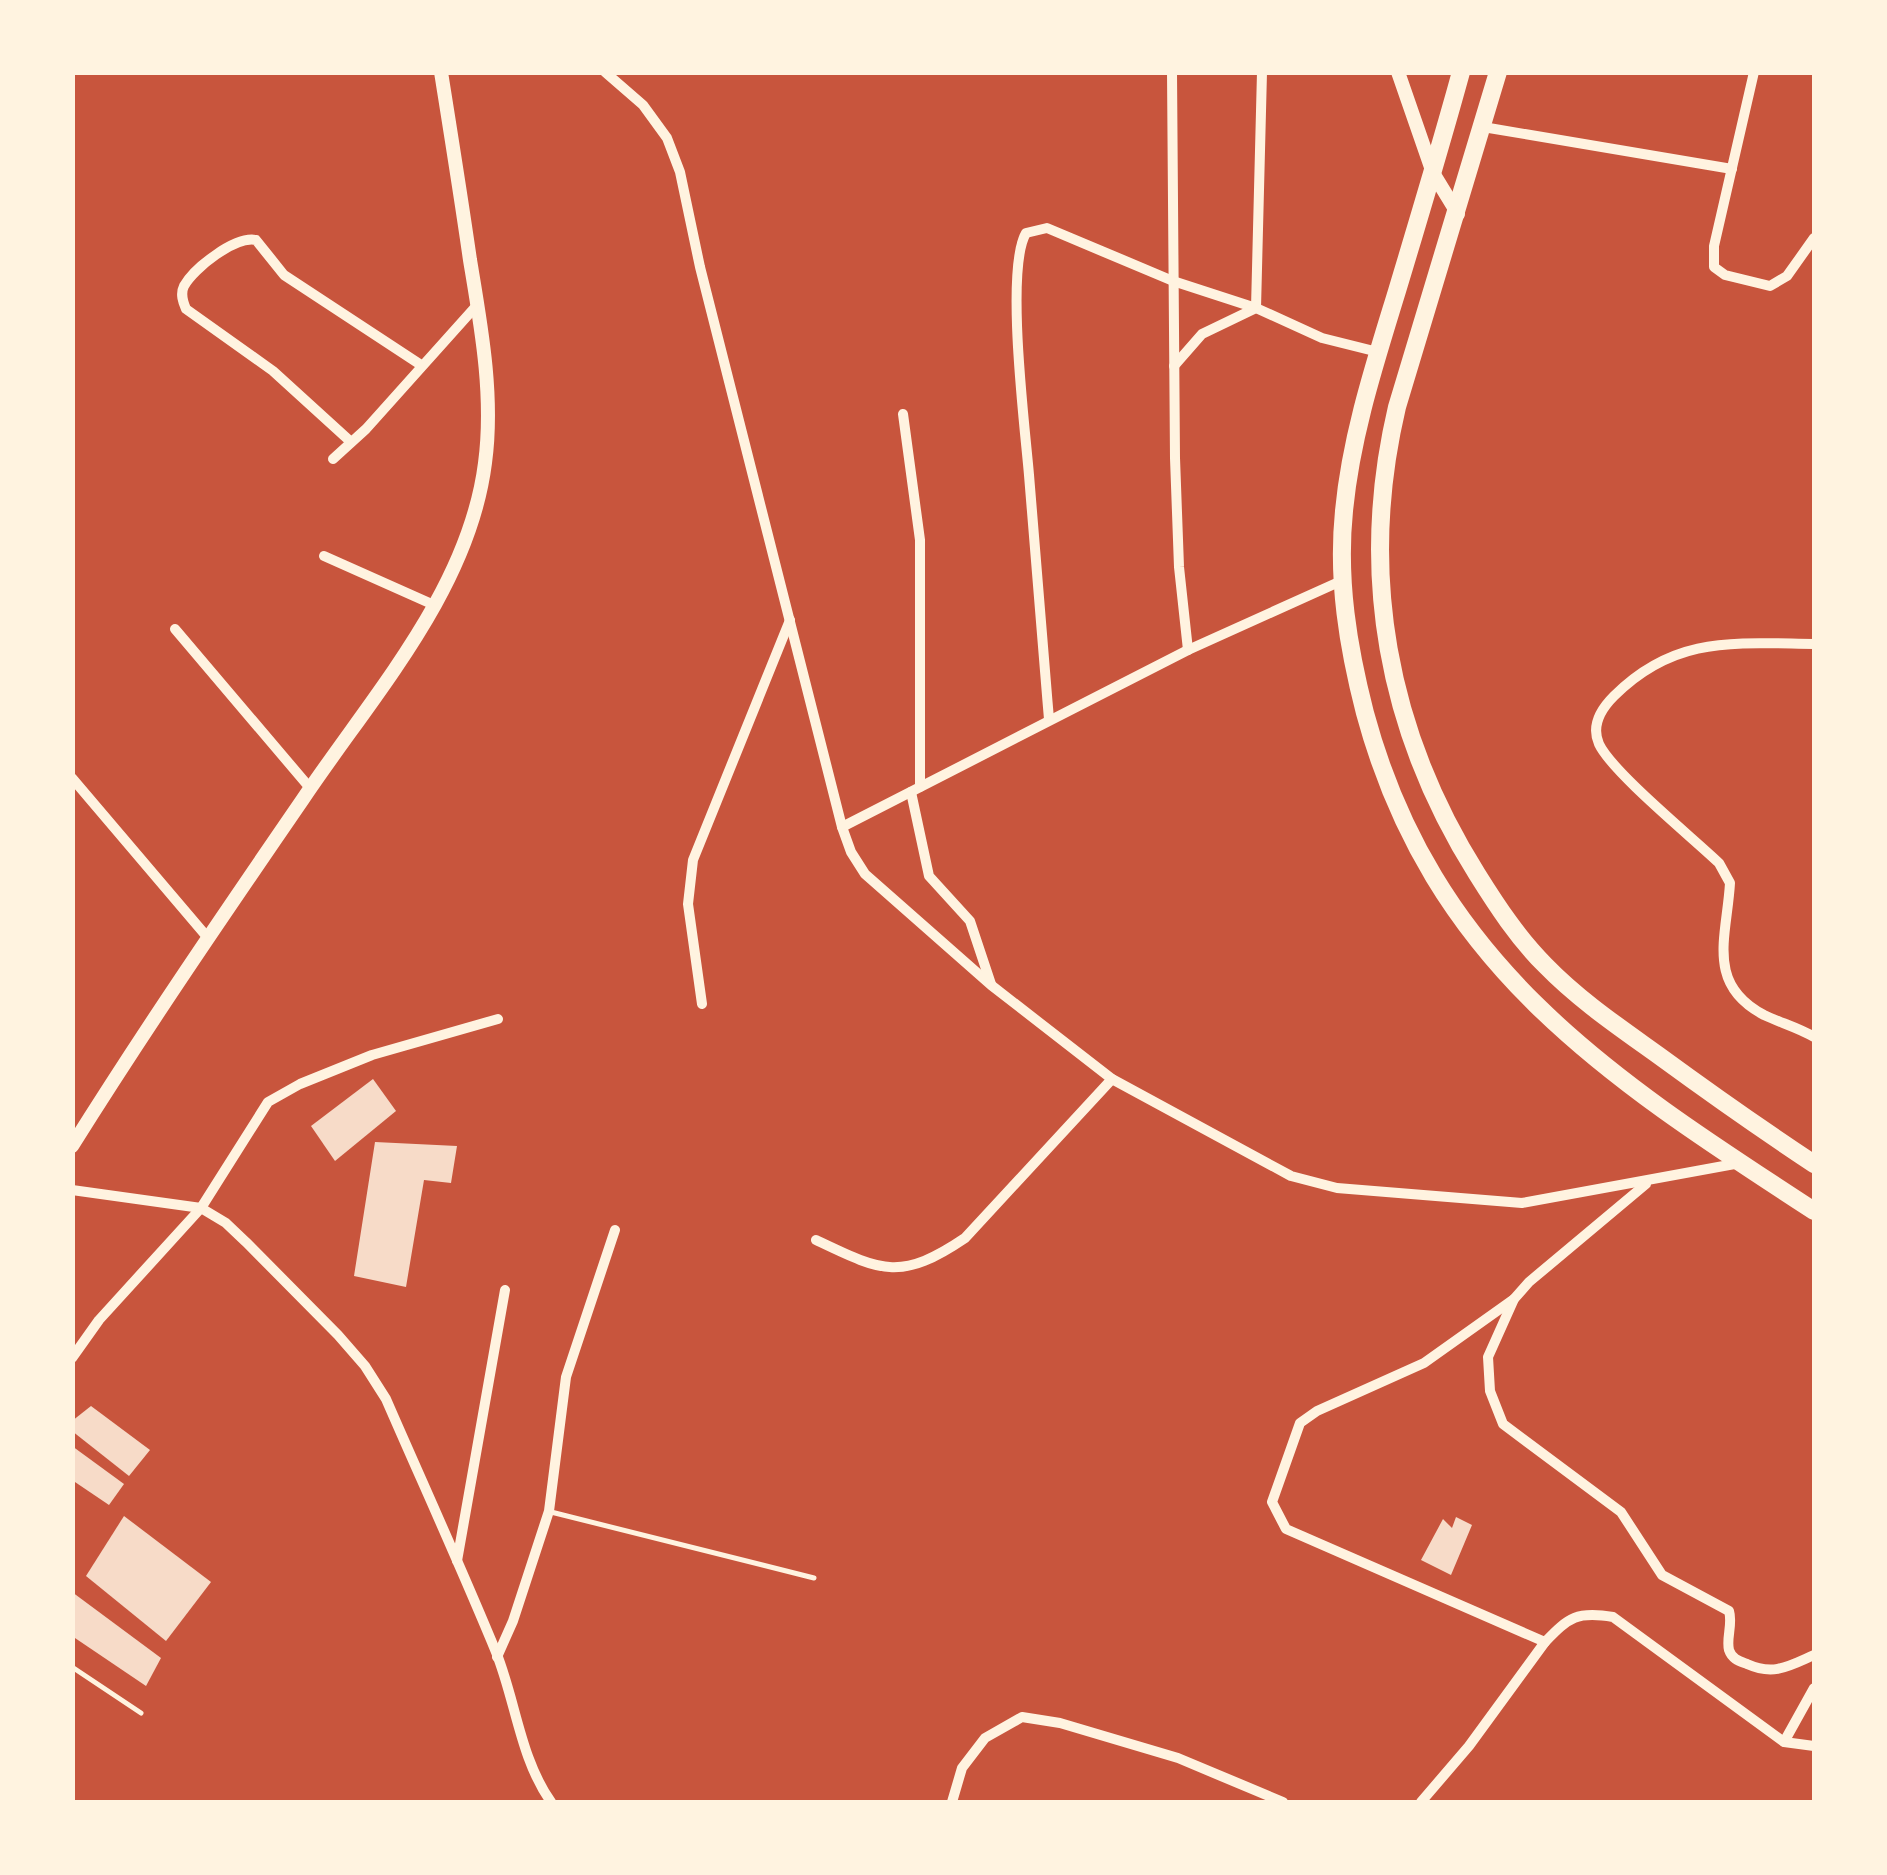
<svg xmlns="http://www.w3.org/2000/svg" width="1887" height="1875" viewBox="0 0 1887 1875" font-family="Montserrat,sans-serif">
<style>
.building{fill:#f7dbc8}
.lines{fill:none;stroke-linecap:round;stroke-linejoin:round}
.service{stroke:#fff3e0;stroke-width:5}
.minor{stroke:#fff3e0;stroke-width:10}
.tertiary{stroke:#fff3e0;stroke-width:14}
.primary{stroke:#fff3e0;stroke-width:18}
</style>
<rect width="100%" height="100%" fill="#c8553d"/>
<g class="building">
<polygon points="373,1079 396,1111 335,1161 311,1126"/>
<polygon points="375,1142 457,1146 451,1183 424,1180 406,1287 354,1276"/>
<polygon points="91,1406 150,1450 129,1476 72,1431 72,1421"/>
<polygon points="72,1446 124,1484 109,1505 72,1480"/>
<polygon points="124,1516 211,1582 166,1641 86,1576"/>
<polygon points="1456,1517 1472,1525 1451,1575 1421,1560 1443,1519 1452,1528"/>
<polygon points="72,1592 161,1658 146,1686 72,1636"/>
</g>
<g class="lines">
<g class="service">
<polyline points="551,1512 814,1578"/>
<polyline points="72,1667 141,1713"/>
</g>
<g class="minor">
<polyline points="605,72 643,105 667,138 680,172 700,267 842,827 851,852 865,874 991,985 1112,1079 1291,1176 1337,1188 1522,1203 1740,1163"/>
<polyline points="1172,72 1175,458 1179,567 1188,650"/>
<polyline points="1754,72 1714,246 1714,267 1725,275 1770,286 1787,276 1814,238"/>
<polyline points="1483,127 1732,169"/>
<polyline points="1174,366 1202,334 1256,308 1262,72"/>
<polyline points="903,414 920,540 920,787"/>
<path d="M351,442L273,371L186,309C183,302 180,294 184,286C194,268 235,236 256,240L284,275L421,365"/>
<polyline points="333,459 366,429 478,304"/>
<polyline points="324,556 434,605"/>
<polyline points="175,629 310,788"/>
<path d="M1814,644C1735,643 1675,635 1614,696C1601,709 1591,726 1599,744C1612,772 1693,838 1719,863L1730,883C1727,936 1705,984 1764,1015C1781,1023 1799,1028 1814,1037"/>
<path d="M1049,719C1042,638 1036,557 1029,475C1025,427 1005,269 1026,233L1047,228L1173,281L1256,308L1322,338L1378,352"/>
<polyline points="72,778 208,938"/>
<polyline points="911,792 929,876 970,921 991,984"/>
<polyline points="842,827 1188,650 1341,581"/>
<polyline points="702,1004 688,904 693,860 790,620"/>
<path d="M1646,1184L1529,1282L1514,1299L1488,1357L1490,1391L1503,1424L1621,1512L1662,1575L1729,1611C1733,1624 1726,1638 1729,1650C1732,1659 1739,1661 1747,1664C1774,1676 1789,1666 1814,1655"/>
<path d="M72,1190L201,1208L226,1223L246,1242L338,1335L365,1366L386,1399C423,1484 461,1567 496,1652C516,1702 520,1758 551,1802"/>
<path d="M816,1240C881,1271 900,1282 965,1238L1112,1079"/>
<path d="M1514,1299L1424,1363L1317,1411L1300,1423L1272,1502L1286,1529L1545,1642C1569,1617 1577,1611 1613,1617L1784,1742L1814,1746"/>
<polyline points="72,1358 99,1320 201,1208 268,1102 300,1084 372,1055 498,1019"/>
<polyline points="457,1561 505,1290"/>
<polyline points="497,1657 513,1621 549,1511 566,1377 615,1230"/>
<polyline points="1784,1742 1814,1688"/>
<polyline points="952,1802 962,1768 985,1738 1022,1717 1060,1723 1178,1758 1283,1802"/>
<polyline points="1421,1802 1469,1746 1545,1642"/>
</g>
<g class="tertiary">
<polyline points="1398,72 1433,173 1458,214"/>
<path d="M72,1146C146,1028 224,914 303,799C372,696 469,590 485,463C494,396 481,326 470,260C461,197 451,135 441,72"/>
</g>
<g class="primary">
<path d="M1461,72C1441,145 1419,218 1397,291C1375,363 1351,436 1344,511C1337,580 1348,647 1365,713C1433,965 1608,1077 1814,1211"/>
<path d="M1498,72L1397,407C1358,572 1387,731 1477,874C1497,906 1518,938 1545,965C1579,1000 1619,1027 1658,1055C1710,1093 1761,1129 1814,1164"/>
</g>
</g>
<rect width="1887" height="1875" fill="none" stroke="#fff3e0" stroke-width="150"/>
</svg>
